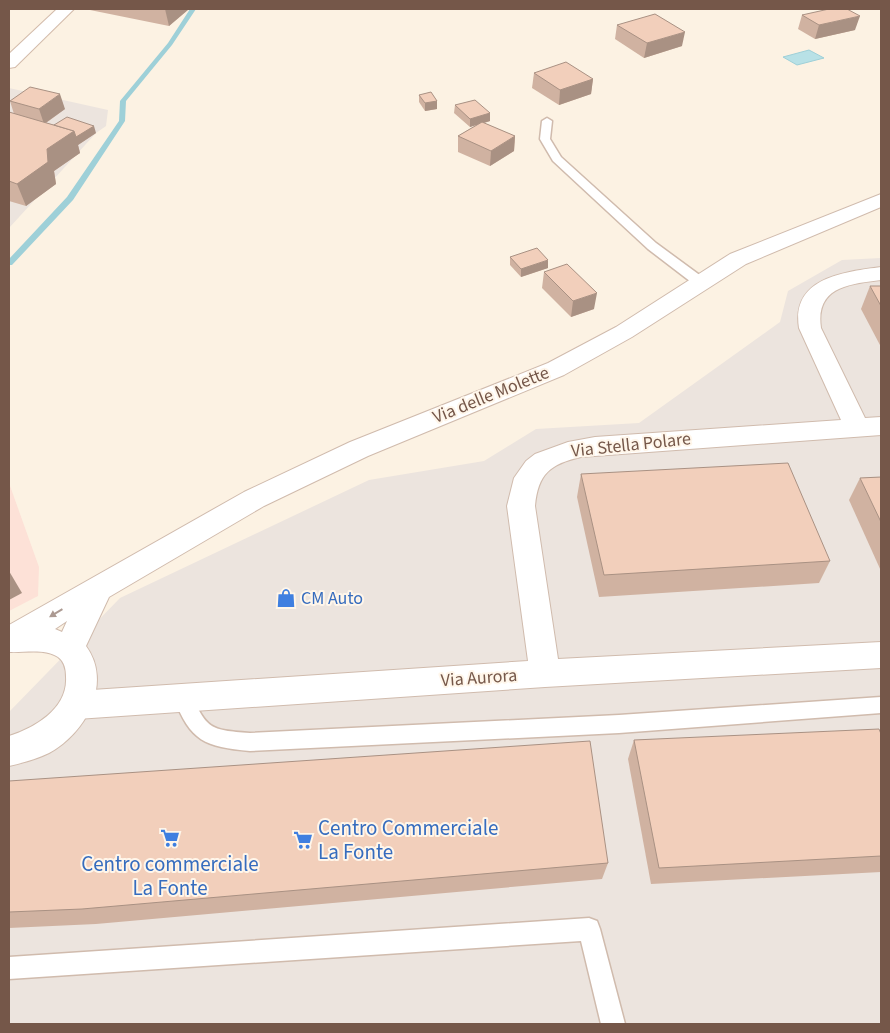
<svg xmlns="http://www.w3.org/2000/svg" width="890" height="1033" viewBox="0 0 890 1033" font-family="'Source Sans 3',sans-serif">
<style>
.commercial{fill:#fde1d7}
.industrial{fill:#ece4de}
.water{fill:#b8e1e6;stroke:#9ed0d8}
.lines{fill:none;stroke-linecap:round;stroke-linejoin:round}
.stream{fill:#9ed0d8;fill-rule:evenodd}
.service-casing{stroke:#d0bbad;stroke-width:3}
.minor-casing{stroke:#d0bbad;stroke-width:2}
.tertiary-casing{stroke:#d0bbad;stroke-width:2}
.secondary-casing{stroke:#d3bbaa;stroke-width:2}
.service{fill:#fff;fill-rule:evenodd}
.minor{fill:#fff;fill-rule:evenodd}
.tertiary{fill:#fff;fill-rule:evenodd}
.secondary{fill:#fff;fill-rule:evenodd}
.wall{fill:#d0b2a1}
.shaded-wall{fill:#a99183}
.building{fill:#f2cfbb;stroke:#a99183}
.oneway{fill:#ac9a92}
.labels{text-anchor:middle;dominant-baseline:central;stroke-width:4;stroke-linejoin:round;paint-order:stroke}
.street-label{font-size:18px;fill:#755749;stroke:#fff6ea}
.shop-label{font-size:18px;fill:#366cbe;stroke:#fff6ea;text-anchor:start}
.near-shop-label{font-size:21px;fill:#366cbe;stroke:#fff6ea;text-anchor:start}
</style>
<rect width="100%" height="100%" fill="#fcf2e3"/>
<polygon class="commercial" points="9,483 39,567 38,596 9,611"/>
<g class="industrial">
<polygon points="9,88 108,110 106,126 96,133 9,228"/>
<polygon points="881,258 881,1024 9,1024 9,712 120,598 369,480 484,461 536,429 639,423 780,322 788,291 842,260"/>
</g>
<polygon class="water" points="809,50 824,58 797,65 783,57"/>
<g class="lines">
<polygon class="stream" points="190,9 196,9 172,45 126,101 125,121 73,200 12,265 9,265 9,259 67,197 119,121 120,101 168,43"/>
<g class="service-casing">
<g id="service">
<polygon points="547,118 552,121 550,139 561,157 656,243 705,279 706,282 705,285 695,285 648,249 553,161 540,139 542,121"/>
<path d="M183,690L190,692C207,729 209,730 250,733L619,715L881,697V713L619,733L250,751C205,747 190,741 174,698L176,692Z"/>
<polygon points="589,918 597,921 600,929 625,1024 601,1024 581,941 9,979 9,957"/>
</g>
</g>
<g class="minor-casing">
<path id="minor" d="M881,267V280C849,284 815,287 821,328L865,418L881,417V435L581,457C550,464 538,474 535,506L558,659L881,642V668L545,687L77,719L66,715L61,705L66,695L77,691L528,661L507,506L514,478L526,461L535,454L568,442L595,437L841,420L799,328C791,278 843,272 881,267Z"/>
</g>
<g class="tertiary-casing">
<path id="tertiary" d="M881,194V207L746,264L632,337L564,375L368,456L264,506L109,597L86,646C113,683 86,733 49,753C37,759 22,763 9,766V736C34,728 68,709 66,677C66,670 65,662 58,657C44,648 24,653 9,652V625L244,492L350,442L548,363L616,327L730,254ZM67,621L62,632L55,629Z"/>
</g>
<g class="secondary-casing">
<polygon id="secondary" points="57,9 74,9 15,67 9,68 9,54"/>
</g>
<use href="#service" class="service"/>
<use href="#minor" class="minor"/>
<use href="#tertiary" class="tertiary"/>
<use href="#secondary" class="secondary"/>
</g>
<g class="wall">
<polygon points="90,9 189,9 169,26 90,10"/>
<polygon points="802,15 855,30 815,39 798,29"/>
<polygon points="617,25 682,46 644,58 615,39"/>
<polygon points="534,73 593,79 591,94 559,105 532,88"/>
<polygon points="419,95 437,101 437,109 425,111 419,102"/>
<polygon points="10,101 65,109 46,123 96,133 78,145 80,153 54,171 56,184 26,206 9,201 9,112 14,114"/>
<polygon points="455,105 490,113 490,121 484,123 515,136 514,151 490,166 458,152 458,136 478,124 470,127 454,113"/>
<polygon points="510,257 548,268 521,277 510,265"/>
<polygon points="544,272 594,309 571,317 542,288"/>
<polygon points="870,286 881,286 881,347 861,309"/>
<polygon points="581,474 830,561 819,583 599,597 577,497"/>
<polygon points="881,477 881,571 849,500 860,478"/>
<polygon points="881,734 881,872 651,884 628,759 634,740"/>
<polygon points="9,781 608,863 602,879 96,924 9,928"/>
</g>
<g class="shaded-wall">
<polygon points="165,9 189,9 169,26"/>
<polygon points="860,16 855,30 815,39 819,25"/>
<polygon points="685,32 682,46 644,58 647,43"/>
<polygon points="593,79 591,94 559,105 560,90"/>
<polygon points="60,94 65,109 44,124 39,109"/>
<polygon points="437,101 437,109 425,111 425,103"/>
<polygon points="490,113 490,121 470,127 470,119"/>
<polygon points="94,126 96,133 78,145 80,153 54,171 56,184 26,206 17,184 47,149 74,131"/>
<polygon points="515,136 514,151 490,166 491,151"/>
<polygon points="548,260 548,268 521,277 521,269"/>
<polygon points="597,293 594,309 571,317 573,301"/>
<polygon points="9,571 22,593 9,600"/>
</g>
<g class="building">
<polygon points="829,9 847,9 860,16 819,25 802,15"/>
<polygon points="655,14 685,32 647,43 617,25"/>
<polygon points="566,62 593,79 560,90 534,73"/>
<polygon points="30,87 60,94 39,109 10,101"/>
<polygon points="431,92 437,101 425,103 419,95"/>
<polygon points="475,100 490,113 470,119 455,105"/>
<polygon points="9,112 74,131 47,149 48,162 17,184 9,181"/>
<polygon points="67,117 94,126 76,137 74,131 54,125"/>
<polygon points="482,122 515,136 491,151 458,136"/>
<polygon points="537,248 548,260 521,269 510,257"/>
<polygon points="567,264 597,293 573,301 544,272"/>
<polygon points="870,286 881,286 881,306"/>
<polygon points="788,463 830,561 604,575 581,474"/>
<polygon points="881,477 881,522 860,478"/>
<polygon points="879,729 881,734 881,856 659,868 634,740"/>
<polygon points="590,741 608,863 82,909 9,912 9,781"/>
</g>
<defs><path id="oneway-solid" d="M-6-.8H1V-3.2L6.5 0L1 3.2V.8H-6Z" transform="scale(1.25)"/></defs>
<use class="oneway" href="#oneway-solid" transform="translate(56 613) rotate(149)"/>
<defs>
<g id="shop-bare" transform="scale(1.5)"><path d="M-5-2.5h2.3a2.7 3.5 0 0 1 5.4 0H5L5.5 6h-11ZM-1.5-2.5h3a1.5 2.3 0 0 0-3 0Z" fill="#3f7fe0" stroke="#fff6ea" stroke-width="2.5" paint-order="stroke"/></g>
<g id="supermarket-bare" transform="scale(1.5)"><path d="M-6-5.5h2.5l.6 2H6L4.5 2H-2.5L-4.4-4H-6ZM-1.5 3.2a1.3 1.3 0 1 0 .1 0ZM3 3.2a1.3 1.3 0 1 0 .1 0Z" fill="#3f7fe0" stroke="#fff6ea" stroke-width="2.5" paint-order="stroke"/></g>
</defs>
<g fill-rule="evenodd">
<use href="#shop-bare" x="286" y="598"/>
<use href="#supermarket-bare" x="170" y="838"/>
<use href="#supermarket-bare" x="303" y="840"/>
</g>
<g class="labels">
<g class="street-label">
<text transform="translate(491 395) rotate(-22)">Via delle Molette</text>
<text transform="translate(631 445) rotate(-6)">Via Stella Polare</text>
<text transform="translate(479 678) rotate(-4)">Via Aurora</text>
</g>
<g class="shop-label">
<text x="301" y="598">CM Auto</text>
</g>
<g class="near-shop-label">
<text x="318" y="828">Centro Commerciale<tspan x="318" dy="24">La Fonte</tspan></text>
<text x="170" y="864" text-anchor="middle">Centro commerciale<tspan x="170" dy="24">La Fonte</tspan></text>
</g>
</g>
<rect width="890" height="1033" fill="none" stroke="#755749" stroke-width="20"/>
</svg>
